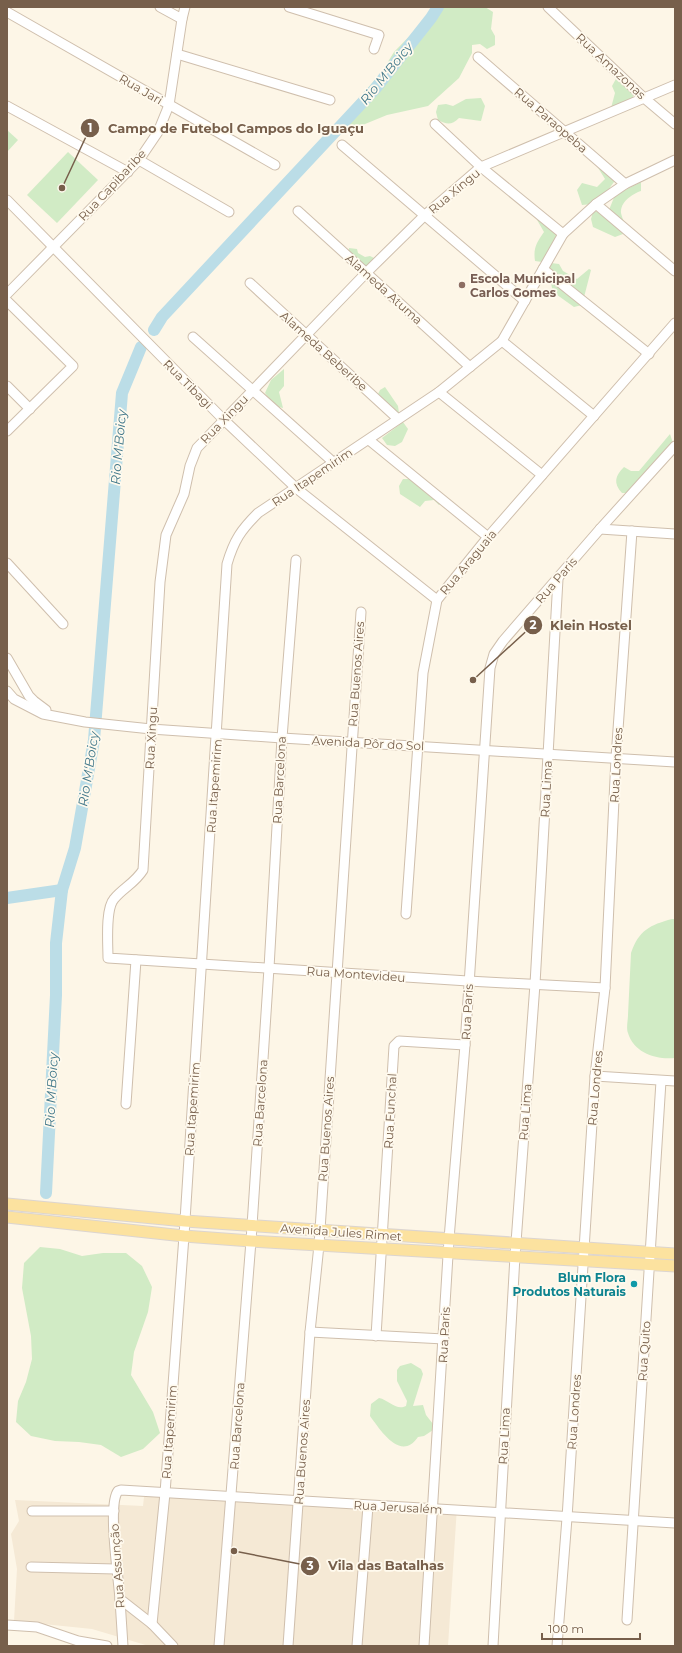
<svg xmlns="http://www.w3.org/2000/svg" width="682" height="1653" viewBox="0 0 682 1653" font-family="Montserrat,sans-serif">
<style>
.residential{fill:#f5e9d5}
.green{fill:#d1ebc5}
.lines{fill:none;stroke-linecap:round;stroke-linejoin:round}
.river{stroke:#bbdde7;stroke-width:12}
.minor-casing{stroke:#cfbfad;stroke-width:11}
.major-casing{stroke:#dcd5d0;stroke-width:13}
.minor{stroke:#fff;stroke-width:9}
.major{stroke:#fce29f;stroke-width:11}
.education-dot{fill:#8d6e63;stroke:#fffaee;stroke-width:1.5}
.culture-dot{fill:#0f9aa8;stroke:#fffaee;stroke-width:1.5}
.labels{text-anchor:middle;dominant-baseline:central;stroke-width:3.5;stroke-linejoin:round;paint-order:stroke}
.street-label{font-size:12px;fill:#775f4b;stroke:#fffaee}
.education-label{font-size:12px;font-weight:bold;fill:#785e54;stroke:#fffaee;text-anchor:start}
.culture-label{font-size:12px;font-weight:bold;fill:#0d838f;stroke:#fffaee;text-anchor:end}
.water-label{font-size:13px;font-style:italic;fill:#43798b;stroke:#fffaee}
.leader{fill:none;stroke:#775f4b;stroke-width:1.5}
.callout-dot{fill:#775f4b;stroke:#fffaee;stroke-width:1.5}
.mark-label{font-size:12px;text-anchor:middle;font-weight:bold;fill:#fff}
.callout-label{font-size:13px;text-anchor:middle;font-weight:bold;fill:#775f4b;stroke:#fffaee;stroke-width:3.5;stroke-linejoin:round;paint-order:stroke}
</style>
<rect width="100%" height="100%" fill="#fdf6e7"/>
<polygon class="residential" points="145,1488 457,1507 448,1646 149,1646 92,1629 14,1621 17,1569 11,1534 19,1521 15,1500 143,1506"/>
<g class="green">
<polygon points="436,7 485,7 493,12 491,29 495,36 495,45 487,49 480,44 472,45 472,53 459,78 428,106 387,115 348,131 340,132 335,125 381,73 394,52 433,12"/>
<polygon points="617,77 633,92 633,98 611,108 615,93 612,86"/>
<path d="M481,98L485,106L481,121L459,118C452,125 447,125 438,120L436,112L438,105L446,104L453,106L466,99Z"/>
<polygon points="7,130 18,140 7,152"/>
<polygon points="68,152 98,180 57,223 27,195"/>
<path d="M597,166L605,167L616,179C608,191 597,205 582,205L577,190L582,183L597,187L605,179Z"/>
<path d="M641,182V191C632,194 620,202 621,213C622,218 625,224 627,228L623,234L615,237L593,227L591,219L593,212L609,210L615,195Z"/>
<path d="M532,211L557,227L555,242L542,262L535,261C533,248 537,242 544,232Z"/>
<polygon points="349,248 357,249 358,253 365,257 370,256 374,258 374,261 371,266 364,267 349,255"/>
<polygon points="551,263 559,264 563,271 577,279 589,269 591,270 582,305 574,307 553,292 548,270"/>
<polygon points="284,369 284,386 279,392 283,408 275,406 265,393 271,380"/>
<path d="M385,387L398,406L399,413C390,410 382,402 378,394L380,390Z"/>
<polygon points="403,422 408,429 402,442 395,446 387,445 382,438"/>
<path d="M670,434L673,443L631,493H622C613,483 615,476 624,467L631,471H639Z"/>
<polygon points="403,479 411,479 444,500 439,505 434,500 425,501 420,507 400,494 399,486"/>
<path d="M672,919H675V1058C656,1060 634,1053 628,1033C626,1028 628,1020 628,1015C629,994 630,974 631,953C639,930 650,925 672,919Z"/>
<polygon points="40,1247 60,1249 82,1256 103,1253 126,1253 142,1266 152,1287 148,1312 134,1352 131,1375 153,1412 160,1433 143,1449 121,1457 101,1445 79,1442 55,1441 31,1436 16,1422 18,1401 26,1382 32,1359 31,1336 22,1288 24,1263"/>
<path d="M411,1363L421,1369L423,1374L413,1406L423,1405L426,1415L433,1424V1430L424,1436L418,1437C401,1462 381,1431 370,1416L371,1404L379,1398C389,1400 396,1411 406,1406L407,1401L397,1381V1370L400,1366Z"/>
</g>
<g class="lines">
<g class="river">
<polyline points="154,330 162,317 375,89 431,18 438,7"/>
<polyline points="7,898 62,890"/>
<polyline points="46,1193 56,995 56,943 62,890 75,848 94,740 122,393 141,347"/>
</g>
<g class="minor-casing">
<g id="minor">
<polyline points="160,7 182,19"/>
<polyline points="289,7 379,35 374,49"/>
<polyline points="548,7 643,97 675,124"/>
<polyline points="7,12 275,165"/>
<polyline points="177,54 330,100"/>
<polyline points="478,57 625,184"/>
<polyline points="7,106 128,172"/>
<polyline points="435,124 481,167 563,234"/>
<polyline points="342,145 525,301"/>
<polyline points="139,160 229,212"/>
<polyline points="7,200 223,419 296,488 437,600"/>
<polyline points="596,204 675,271"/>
<polyline points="298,211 470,367"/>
<polyline points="543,269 649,354"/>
<polyline points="250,283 398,419"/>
<polyline points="7,294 139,160 158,132 169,105 182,19 185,7"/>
<polyline points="7,301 73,366 7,431"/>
<polyline points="193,337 333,462"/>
<polyline points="502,341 594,416"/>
<polyline points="7,386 30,409"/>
<polyline points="439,392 542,475"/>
<polyline points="369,440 488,537"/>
<polyline points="600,529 675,534"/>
<polyline points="7,563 63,624"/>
<polyline points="7,658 29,696 34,701 46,710"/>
<polyline points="7,691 14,699 43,714 85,722 151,729 282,738 675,762"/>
<polyline points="406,914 423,673 437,600 488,537 675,323"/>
<path d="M605,988L468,981L108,958C108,944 105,909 114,899C123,888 135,883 143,870L160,582L166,535L184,494L190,466L197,448L366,273L424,216L481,167L675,85"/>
<polyline points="595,1076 675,1081"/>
<polyline points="126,1104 136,960"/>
<polyline points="310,1332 444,1339"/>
<polyline points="376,1336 394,1046 399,1041 465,1045"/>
<polyline points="32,1511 114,1511"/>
<polyline points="31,1567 116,1569"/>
<polyline points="120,1599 152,1624 173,1646"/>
<polyline points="627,1620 661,1081"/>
<path d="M152,1624L165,1493L184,1236L227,564C234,540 241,530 258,513L439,392L502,341L563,234L596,204L625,184L675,160"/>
<polyline points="7,1625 37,1627 78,1641 107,1646"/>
<path d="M123,1646C122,1631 121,1615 120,1600C119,1580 107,1505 118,1491L121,1490L675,1523"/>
<polyline points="219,1646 251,1241 269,968 282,738 296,560"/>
<polyline points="288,1646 310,1332 319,1245 361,612"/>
<polyline points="357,1646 368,1506"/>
<polyline points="424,1646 449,1239 465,1045 490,668 494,654 503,641 600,529 675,446"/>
<polyline points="493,1646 515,1256 535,984 558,579"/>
<polyline points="557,1646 567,1518 595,1076 605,988 616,758 632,531"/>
</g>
</g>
<g class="major-casing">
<g id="major">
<polyline points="7,1204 185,1221 675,1254"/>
<polyline points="7,1217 184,1236 251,1241 675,1266"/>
</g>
</g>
<use href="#minor" class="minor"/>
<use href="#major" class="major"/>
</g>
<circle class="education-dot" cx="462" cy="285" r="4"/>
<circle class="culture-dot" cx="634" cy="1284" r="4"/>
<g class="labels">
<g class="street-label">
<text transform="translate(611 66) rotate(43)">Rua Amazonas</text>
<text transform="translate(141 89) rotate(30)">Rua Jari</text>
<text transform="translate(551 120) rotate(41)">Rua Paraopeba</text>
<text transform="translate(112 185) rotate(-47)">Rua Capibaribe</text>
<text transform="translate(454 191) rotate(-40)">Rua Xingu</text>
<text transform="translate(384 289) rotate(42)">Alameda Atuma</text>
<text transform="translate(324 351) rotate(42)">Alameda Beberibe</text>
<text transform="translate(188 384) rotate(45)">Rua Tibagi</text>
<text transform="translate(224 419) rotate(-46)">Rua Xingu</text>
<text transform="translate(312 477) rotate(-34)">Rua Itapemirim</text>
<text transform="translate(468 562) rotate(-50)">Rua Araguaia</text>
<text transform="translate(556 580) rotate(-49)">Rua Paris</text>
<text transform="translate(356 674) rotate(-86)">Rua Buenos Aires</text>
<text transform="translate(151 738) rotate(-87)">Rua Xingu</text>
<text transform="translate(368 743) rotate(3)">Avenida Pôr do Sol</text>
<text transform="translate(616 765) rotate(-87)">Rua Londres</text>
<text transform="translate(279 780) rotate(-87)">Rua Barcelona</text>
<text transform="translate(214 786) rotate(-86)">Rua Itapemirim</text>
<text transform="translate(546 789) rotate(-87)">Rua Lima</text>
<text transform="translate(356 974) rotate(4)">Rua Montevideu</text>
<text transform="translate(467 1012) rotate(-87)">Rua Paris</text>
<text transform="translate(595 1088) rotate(-85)">Rua Londres</text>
<text transform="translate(260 1103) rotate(-86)">Rua Barcelona</text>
<text transform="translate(192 1109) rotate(-86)">Rua Itapemirim</text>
<text transform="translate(390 1111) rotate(-87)">Rua Funchal</text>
<text transform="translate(525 1112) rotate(-86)">Rua Lima</text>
<text transform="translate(326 1129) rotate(-86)">Rua Buenos Aires</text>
<text transform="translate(341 1232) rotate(4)">Avenida Jules Rimet</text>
<text transform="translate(444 1335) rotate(-87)">Rua Paris</text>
<text transform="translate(644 1351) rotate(-86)">Rua Quito</text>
<text transform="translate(574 1412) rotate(-86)">Rua Londres</text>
<text transform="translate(237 1426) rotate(-86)">Rua Barcelona</text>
<text transform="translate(169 1432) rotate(-86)">Rua Itapemirim</text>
<text transform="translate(504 1436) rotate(-87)">Rua Lima</text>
<text transform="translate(302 1452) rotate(-86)">Rua Buenos Aires</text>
<text transform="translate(398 1507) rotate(3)">Rua Jerusalém</text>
<text transform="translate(117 1566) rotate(-94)">Rua Assunção</text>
</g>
<g class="education-label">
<text x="470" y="278">Escola Municipal<tspan x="470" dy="14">Carlos Gomes</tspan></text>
</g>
<g class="culture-label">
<text x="626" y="1277">Blum Flora<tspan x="626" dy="14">Produtos Naturais</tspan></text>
</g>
<g class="water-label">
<text transform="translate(386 73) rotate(-51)">Rio M'Boicy</text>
<text transform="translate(118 447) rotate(-85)">Rio M'Boicy</text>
<text transform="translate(88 769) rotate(-81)">Rio M'Boicy</text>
<text transform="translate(51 1090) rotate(-87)">Rio M'Boicy</text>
</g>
</g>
<path class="leader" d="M62 188L90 128M473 680L533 625M234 1551L310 1566"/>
<g class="callout-dot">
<circle cx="62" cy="188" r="4"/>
<circle cx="473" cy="680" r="4"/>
<circle cx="234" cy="1551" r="4"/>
<circle cx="90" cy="128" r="10"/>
<circle cx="533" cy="625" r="10"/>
<circle cx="310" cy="1566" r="10"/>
</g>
<g class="mark-label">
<text x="90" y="132">1</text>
<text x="533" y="629">2</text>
<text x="310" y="1570">3</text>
</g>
<g class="callout-label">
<text x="236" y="133">Campo de Futebol Campos do Iguaçu</text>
<text x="591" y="630">Klein Hostel</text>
<text x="386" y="1570">Vila das Batalhas</text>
</g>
<rect width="682" height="1653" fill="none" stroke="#775f4b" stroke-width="16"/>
<path d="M542 1633v6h98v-6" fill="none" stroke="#775f4b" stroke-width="2"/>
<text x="548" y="1633" font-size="12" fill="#775f4b" stroke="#fffaee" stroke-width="3" paint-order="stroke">100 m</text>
</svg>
